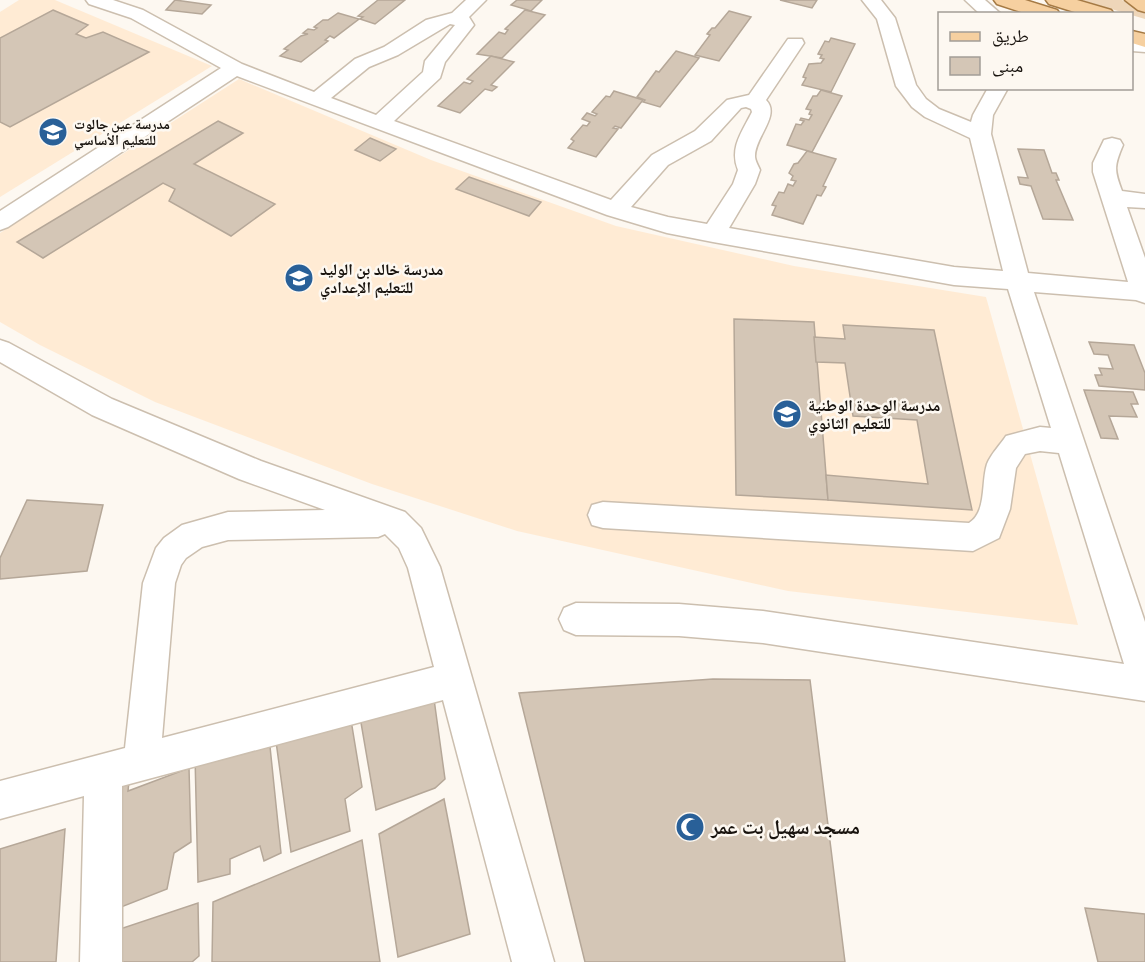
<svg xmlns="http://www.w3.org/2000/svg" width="1145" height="962" viewBox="0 0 1145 962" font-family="'Source Serif 4','Noto Naskh Arabic',serif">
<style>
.built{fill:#ffebd4}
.green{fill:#eed6b9}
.building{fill:#d4c6b6;stroke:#b5a798;stroke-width:1.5}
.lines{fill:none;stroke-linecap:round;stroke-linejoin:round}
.minor-casing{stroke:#ccbfaf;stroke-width:3}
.major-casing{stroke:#a57a44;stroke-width:3}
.minor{fill:#fff;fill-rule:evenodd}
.major{fill:#f6d0a0;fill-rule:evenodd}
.labels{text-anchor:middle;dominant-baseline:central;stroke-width:5;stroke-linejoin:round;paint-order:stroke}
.far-poi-label{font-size:14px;font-weight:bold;fill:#19140f;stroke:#fdf8f1;text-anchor:start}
.poi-label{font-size:16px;font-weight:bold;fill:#19140f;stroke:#fdf8f1;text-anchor:start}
.near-poi-label{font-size:20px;font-weight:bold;fill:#19140f;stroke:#fdf8f1;text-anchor:start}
</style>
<rect width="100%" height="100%" fill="#fdf8f1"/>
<g class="built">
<polygon points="19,0 55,0 212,66 0,197 0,12"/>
<polygon points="239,79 431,160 616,226 794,266 986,297 1078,625 788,591 517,531 372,484 155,402 40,345 0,322 0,233"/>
</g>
<polygon class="green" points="1081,0 1122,0 1145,14 1145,19"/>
<g class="building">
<polygon points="175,0 211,5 202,14 166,10"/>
<polygon points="378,0 405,0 375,24 360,19 363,17 358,16"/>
<polygon points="517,0 516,0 542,0 531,11 511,5"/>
<polygon points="780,0 817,0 812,8"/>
<polygon points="53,10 88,25 76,34 86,38 103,32 149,52 10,127 0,122 0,38"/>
<polygon points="525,10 545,15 502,58 477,54 499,32 505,34 508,30 505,29"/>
<polygon points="729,11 751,17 719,61 695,55 710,35 707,34 712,28 715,28"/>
<polygon points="338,13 359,19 334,38 330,36 325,40 328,41 301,62 280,56 288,50 284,49 301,36 308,34 303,33 308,29 314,30 317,28 314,27 323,20 328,20"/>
<polygon points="831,38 855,44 831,92 802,85 806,78 803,77 809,64 821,63 824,59 820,58 822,55 818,54 825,41 829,42"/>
<polygon points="676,51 699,58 660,107 643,102 645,100 637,97 656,71 659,72"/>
<polygon points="491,56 514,62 491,85 497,87 492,91 485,89 460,113 438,106 464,82 470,84 473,81 467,79"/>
<polygon points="821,90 842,96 812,152 787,145 796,124 801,125 804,121 800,120 801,118 809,120 812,115 809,114 811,110 806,109 813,96 817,96"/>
<polygon points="614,91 643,100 621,128 615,126 613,128 618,129 596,157 568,148 574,141 571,139 583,125 587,126 590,122 582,119 587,113 595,116 597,114 592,112 606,96 610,97"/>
<polygon points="218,121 243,133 194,164 275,204 231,236 169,201 175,189 163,183 43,258 17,242"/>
<polygon points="370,138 396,149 380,161 355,150"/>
<polygon points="1018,149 1044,150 1052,173 1056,173 1059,180 1056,180 1073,220 1043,219 1031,186 1020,184 1018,177 1028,178"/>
<polygon points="807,151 836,159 823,186 826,187 821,196 817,195 803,224 772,215 776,206 772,205 779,192 784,193 788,184 793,186 796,181 791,180 793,176 789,173 794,164 798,163"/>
<polygon points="469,177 541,202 529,216 456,189"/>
<polygon points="734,319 814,322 828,500 736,495"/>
<polygon points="843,325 934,330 972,510 828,500 826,475 928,484 917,420 853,416 845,363 816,362 814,337 845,339"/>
<polygon points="1089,342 1134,345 1145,373 1145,390 1099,386 1095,375 1102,375 1099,368 1113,369 1108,355 1094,354"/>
<polygon points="1084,390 1133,392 1138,404 1131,404 1137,417 1109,416 1118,439 1101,438"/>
<polygon points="27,500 103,505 87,571 0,579 0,558"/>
<polygon points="713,679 810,680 845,962 585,962 519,693"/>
<polygon points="434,699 445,779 435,788 376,810 359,711"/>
<polygon points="350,714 362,787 345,799 350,831 291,852 275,734"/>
<polygon points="269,737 281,853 264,861 260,846 230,859 230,874 198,882 195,756"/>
<polygon points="189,768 191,842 174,853 167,889 111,911 108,779 130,772 128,791"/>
<polygon points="444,799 470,934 398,957 379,834"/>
<polygon points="65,829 56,962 0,962 0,849"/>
<polygon points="362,840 380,962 212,962 213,902"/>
<polygon points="198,903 199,956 192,962 112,962 114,931"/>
<polygon points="1085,908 1145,914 1145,962 1098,962"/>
</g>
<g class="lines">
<g class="minor-casing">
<g id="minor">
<path d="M86,0H113L143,10L242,64L314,92L355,59L384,47L426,20L452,13L466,0H486L469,17L474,25L445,62L440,78L394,121L611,200L652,155L695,131L727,100L749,95L788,39H802L804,43L766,100C781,115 755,137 755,156C755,161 758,165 760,170L755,184L729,228L954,267L1003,271L970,138L925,117L912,107L896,86L877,19L862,0H881L895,18L916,85L926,99L939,109L971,122L973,115L988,88H1008L993,115L991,134L1028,273L1128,282L1093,172V163L1104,140L1112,138L1120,140L1123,145C1114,166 1114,170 1122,191L1145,194V208L1127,207L1145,258V303L1136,300L1034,292L1145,622V701L763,643L679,636L576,635L564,630L559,619L564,608L576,603L679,604L763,611L1124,664L1059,453L1040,451L1025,454L1016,468L1010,509L999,538L973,551L603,528L592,525L588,515L592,505L603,502L969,523C987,512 981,482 987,464C991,454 1000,445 1006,436L1040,427L1051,428L1008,289L954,285L713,242L667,233L607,215L237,76L8,227L0,230V211L221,68L131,18L89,4ZM450,24L455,25L425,61L423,72L376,115L331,98L369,67L398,55ZM746,107L751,109L752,112C742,132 729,148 738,170L733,184L707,224L668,217L631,207L668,165L711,141L741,108Z"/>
<polygon points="965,0 985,0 1001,14 980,14"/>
<polygon points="1132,39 1145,40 1145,52 1132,51"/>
<path d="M0,340L9,343L112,399L261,461L405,512L421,528L440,567L554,962H512L443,700L122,786V962H80L84,796L0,819V781L125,748L143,583L156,548L164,538L182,525L228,512L325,510L239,479L92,415L0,362ZM385,534L399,548L408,568L434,667L162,738L175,583L181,565L186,558L202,547L228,540L378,537Z"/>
</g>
</g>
<g class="major-casing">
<g id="major">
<polygon points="994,0 1025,0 1057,10 1060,14 1027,14 997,4"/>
<polygon points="1046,0 1077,0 1111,10 1114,14 1081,14 1049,4"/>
<polygon points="1125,0 1145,0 1145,12 1138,10"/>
<polygon points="1132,31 1145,34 1145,47 1132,43"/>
</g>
</g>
<use href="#minor" class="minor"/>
<use href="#major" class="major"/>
</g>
<defs>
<g id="school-disc" transform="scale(1.5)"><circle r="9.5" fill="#296098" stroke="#fdf8f1"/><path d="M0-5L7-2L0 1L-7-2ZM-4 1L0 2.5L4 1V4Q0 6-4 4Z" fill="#fff"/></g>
<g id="mosque-disc" transform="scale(1.5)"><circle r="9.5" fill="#296098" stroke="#fdf8f1"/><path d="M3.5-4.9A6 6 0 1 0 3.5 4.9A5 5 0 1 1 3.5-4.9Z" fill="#fff"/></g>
</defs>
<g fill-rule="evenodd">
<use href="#school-disc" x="53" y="132"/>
<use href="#school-disc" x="299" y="278"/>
<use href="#school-disc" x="787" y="414"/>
<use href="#mosque-disc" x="690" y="827"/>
</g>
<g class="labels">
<g class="far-poi-label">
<text x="74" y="124">مدرسة عين جالوت<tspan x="74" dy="16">للتعليم الأساسي</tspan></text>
</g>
<g class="poi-label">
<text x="320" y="269">مدرسة خالد بن الوليد<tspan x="320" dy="18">للتعليم الإعدادي</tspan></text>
<text x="808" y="405">مدرسة الوحدة الوطنية<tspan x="808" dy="18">للتعليم الثانوي</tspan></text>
</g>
<g class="near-poi-label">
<text x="711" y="827">مسجد سهيل بت عمر</text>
</g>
</g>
<rect x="938" y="12" width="195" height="78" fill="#fdf8f1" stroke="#a29d97" stroke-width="1.5"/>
<rect x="950" y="32" width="30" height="9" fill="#f6d0a0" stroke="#a29d97" stroke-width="1.5"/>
<text x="992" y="42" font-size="18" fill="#19140f">طريق</text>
<rect x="950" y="57" width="30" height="18" fill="#d4c6b6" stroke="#a29d97" stroke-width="1.5"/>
<text x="992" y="72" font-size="18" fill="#19140f">مبنى</text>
</svg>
